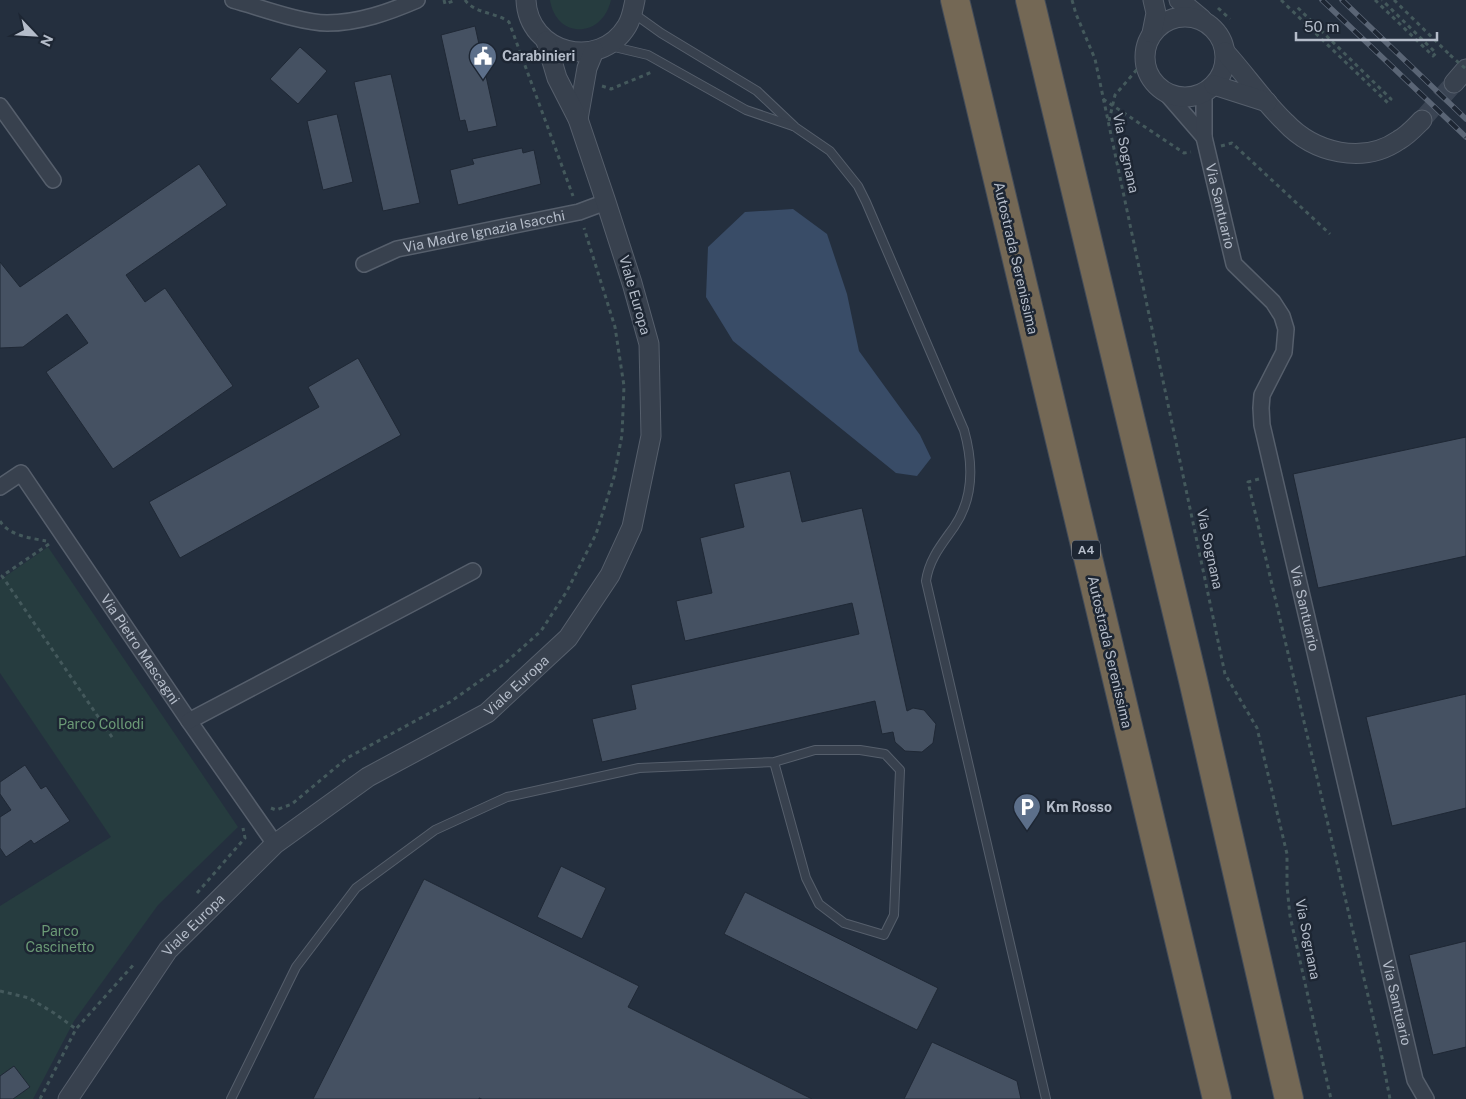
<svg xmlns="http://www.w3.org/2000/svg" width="1466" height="1099" viewBox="0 0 1466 1099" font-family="'Public Sans',sans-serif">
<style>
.green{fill:#263c3f}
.water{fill:#394c67}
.building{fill:#455162;stroke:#1f2835}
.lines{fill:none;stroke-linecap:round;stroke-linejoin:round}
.tertiary-tunnel{stroke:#3a4453;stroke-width:19;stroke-dasharray:19 9;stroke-linecap:butt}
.service-casing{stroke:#565f6c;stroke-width:10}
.minor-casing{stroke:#565f6c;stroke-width:18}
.tertiary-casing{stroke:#565f6c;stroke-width:21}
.motorway-casing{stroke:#434c59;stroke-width:30}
.path{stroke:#44595c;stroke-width:3;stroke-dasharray:4 4;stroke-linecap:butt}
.service{stroke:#38414e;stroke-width:8}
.minor{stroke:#38414e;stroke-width:15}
.tertiary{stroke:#38414e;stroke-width:19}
.motorway{stroke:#746855;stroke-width:28}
.rail-casing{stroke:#5a6575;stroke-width:5.5}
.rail{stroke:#1d2633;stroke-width:4;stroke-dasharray:11;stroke-linecap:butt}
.path-bridge{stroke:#44595c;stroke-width:3;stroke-dasharray:4 4;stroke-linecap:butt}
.labels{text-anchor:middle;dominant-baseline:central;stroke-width:5;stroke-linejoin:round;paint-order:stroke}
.shield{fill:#1d2633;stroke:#878f9c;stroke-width:1}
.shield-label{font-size:12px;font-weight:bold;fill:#b4bcc9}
.poi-label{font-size:14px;font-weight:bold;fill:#b4bcc9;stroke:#1d2633;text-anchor:start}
.street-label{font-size:14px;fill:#b4bcc9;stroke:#1d2633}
.park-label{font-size:14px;fill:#6b9a76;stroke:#1d2633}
</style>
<rect width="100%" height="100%" fill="#242f3e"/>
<g class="green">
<path d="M550,0H611C602,39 556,39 550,0Z"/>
<polygon points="48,547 238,827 158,905 74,1021 33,1099 0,1099 0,906 111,837 0,673 0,580"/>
</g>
<polygon class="water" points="793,209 827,234 847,294 859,351 920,435 931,458 917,476 896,473 733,341 706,297 708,247 745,212"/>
<g class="building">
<polygon points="475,26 497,126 468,132 465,120 460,121 441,35"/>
<polygon points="300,47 327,71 298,104 270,79"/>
<polygon points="391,74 420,203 383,211 354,82"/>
<polygon points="337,114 353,182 323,190 307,121"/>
<polygon points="522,148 523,153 534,150 541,184 458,205 450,170 474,164 472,159"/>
<polygon points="199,164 227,205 126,275 145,302 165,288 233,386 113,469 46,372 88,343 67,314 23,347 0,348 0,262 20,287"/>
<polygon points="358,358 401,435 180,558 149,502 319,407 308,387"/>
<polygon points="1466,437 1466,556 1318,588 1293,474"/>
<polygon points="790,471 802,522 862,508 907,711 913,708 924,710 936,724 933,743 922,752 905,751 895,742 893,732 882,734 875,701 602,762 592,719 636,709 631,685 859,634 852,603 685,641 676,601 712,593 700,538 744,527 734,484"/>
<polygon points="1466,694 1466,808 1392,826 1366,717"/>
<polygon points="25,765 41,789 46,786 70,821 34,844 31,840 6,857 0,848 0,817 11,810 0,794 0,782"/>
<polygon points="561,866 606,888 582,939 537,917"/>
<polygon points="424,879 639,986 628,1007 812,1099 482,1099 479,1098 479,1099 313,1099"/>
<polygon points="745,892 938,988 917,1030 724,934"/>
<polygon points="1466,941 1466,1047 1433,1055 1409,955"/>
<polygon points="932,1042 1017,1081 1021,1099 904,1099"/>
<polygon points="14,1066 30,1087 13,1099 0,1099 0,1076"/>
</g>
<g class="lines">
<polyline class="tertiary-tunnel" points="1422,120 1454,83"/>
<g class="service-casing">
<g id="service">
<path d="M633,13L661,33L757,91L795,127L830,151L858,186L866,202L964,430C973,462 974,498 954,527C942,544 929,559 926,581L1046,1099"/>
<polyline points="610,46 648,55 746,110 793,126"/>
<polyline points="231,1099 296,967 356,888 435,830 507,797 639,768 774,762 815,750 860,750 885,754 900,770 894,915 884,935 844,923 819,904 806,878 774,762"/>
</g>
</g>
<g class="minor-casing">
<g id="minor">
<path d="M233,0C259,7 301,23 327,23C359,23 389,12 417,0"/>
<polyline points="1166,93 1204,137"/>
<path id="s1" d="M1204,93V137L1234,264L1273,302L1282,316L1286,329L1284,352L1262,395L1261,408L1262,425L1415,1080L1426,1099"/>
<polyline points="0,106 53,180"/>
<path id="s2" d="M364,264L397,249L579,212L606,202"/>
<path id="s3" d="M0,487L21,473L189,721L275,844"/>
<polyline points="189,721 473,571"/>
</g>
</g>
<g class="tertiary-casing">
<g id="tertiary">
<path d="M526,0C528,53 599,72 627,26C632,18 633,9 635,0"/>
<polyline points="1179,0 1202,19"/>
<circle cx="1185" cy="57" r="40"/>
<polyline points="1152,33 1156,13 1153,0"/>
<path d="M1225,52C1246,75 1263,101 1285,122C1314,153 1363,165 1399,140C1408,135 1415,127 1422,120"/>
<polyline points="1454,83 1466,69"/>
<polyline points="1214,85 1267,102"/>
<polyline points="578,119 587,68 594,51"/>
<path id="s4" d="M68,1099L168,950L275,844L368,777L487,713L568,638L610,575L632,527L651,436L649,344L632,283L606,202L578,119L557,78L546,41"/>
</g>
</g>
<g class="motorway-casing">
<g id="motorway">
<polyline points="955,0 1217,1099"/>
<polyline points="1030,0 1193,680 1289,1099"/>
</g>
</g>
<g class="path">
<polyline points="444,0 445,4 456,0"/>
<path d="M465,0C475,14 496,12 509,22L573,196"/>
<polyline points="1072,0 1076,14 1095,59 1225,674 1257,728 1287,854 1287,886 1290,916 1331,1099"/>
<polyline points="1281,0 1388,103 1391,99 1295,5"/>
<polyline points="1375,0 1433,56 1436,53 1382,0"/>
<polyline points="1394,0 1450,55"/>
<polyline points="1218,8 1230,19"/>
<polyline points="602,86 611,89 652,72"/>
<polyline points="1103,99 1184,153 1191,152"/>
<polyline points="1109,121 1115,95 1140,66 1144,55"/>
<polyline points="1221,146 1232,143 1330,234"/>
<polyline points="1259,479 1248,482 1380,1047 1390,1099"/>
<path d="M0,521C9,536 31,538 46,541"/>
<polyline points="49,544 2,576 114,740"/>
<polyline points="271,808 276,810 292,804 347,758 450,702 504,664 541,631 567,591 596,534 614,477 622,435 624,386 615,327 584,228"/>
<polyline points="197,893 245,838 243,828"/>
<polyline points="0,991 29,998 54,1013 76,1029"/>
<polyline points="40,1099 76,1029 135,963"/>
</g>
<use href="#service" class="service"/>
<use href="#minor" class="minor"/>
<use href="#tertiary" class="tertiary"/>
<use href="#motorway" class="motorway"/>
<g class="rail-casing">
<g id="rail">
<polyline points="1322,0 1466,137"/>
<polyline points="1342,0 1466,119"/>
</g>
</g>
<use href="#rail" class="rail"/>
<polyline class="path-bridge" points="1450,55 1466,69"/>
</g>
<defs>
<g id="civic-pin" transform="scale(1.4375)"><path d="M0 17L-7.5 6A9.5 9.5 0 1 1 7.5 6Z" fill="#5c6f8a" stroke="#1d2633"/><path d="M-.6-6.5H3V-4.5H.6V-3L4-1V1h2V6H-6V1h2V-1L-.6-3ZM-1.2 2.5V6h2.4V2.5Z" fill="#fff"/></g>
<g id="parking-pin" transform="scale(1.4375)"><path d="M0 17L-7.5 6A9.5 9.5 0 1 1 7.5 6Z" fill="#5c6f8a" stroke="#1d2633"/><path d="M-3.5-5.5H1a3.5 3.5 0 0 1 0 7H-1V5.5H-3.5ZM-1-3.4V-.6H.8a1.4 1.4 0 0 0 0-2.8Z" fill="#fff"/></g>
</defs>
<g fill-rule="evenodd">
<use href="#civic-pin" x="483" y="56"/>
<use href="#parking-pin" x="1027" y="807"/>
</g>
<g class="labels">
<rect class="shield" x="1072" y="540.5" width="28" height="19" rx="4"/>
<g class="shield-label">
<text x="1086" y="550">A4</text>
</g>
<g class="poi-label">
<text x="502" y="56">Carabinieri</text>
<text x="1046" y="807">Km Rosso</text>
</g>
<g class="street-label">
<text transform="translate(1126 153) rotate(78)">Via Sognana</text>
<text stroke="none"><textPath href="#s1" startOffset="115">Via Santuario</textPath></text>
<text stroke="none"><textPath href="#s2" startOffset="125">Via Madre Ignazia Isacchi</textPath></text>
<text transform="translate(1016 258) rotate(77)">Autostrada Serenissima</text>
<text transform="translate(635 295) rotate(74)">Viale Europa</text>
<text transform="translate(1210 549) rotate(78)">Via Sognana</text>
<text stroke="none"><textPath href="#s1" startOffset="549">Via Santuario</textPath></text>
<text stroke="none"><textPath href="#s3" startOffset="238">Via Pietro Mascagni</textPath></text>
<text transform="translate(1110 652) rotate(77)">Autostrada Serenissima</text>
<text stroke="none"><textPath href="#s4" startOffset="620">Viale Europa</textPath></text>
<text stroke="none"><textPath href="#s4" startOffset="215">Viale Europa</textPath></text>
<text transform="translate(1308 939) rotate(79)">Via Sognana</text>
<text stroke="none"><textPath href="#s1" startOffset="954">Via Santuario</textPath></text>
</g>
<g class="park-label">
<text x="101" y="724">Parco Collodi</text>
<text x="60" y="931">Parco<tspan x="60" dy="16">Cascinetto</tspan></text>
</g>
</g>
<g transform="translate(35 35) rotate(115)" stroke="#1d2633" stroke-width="4" paint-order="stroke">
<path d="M0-4L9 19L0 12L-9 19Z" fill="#b4bcc9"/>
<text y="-8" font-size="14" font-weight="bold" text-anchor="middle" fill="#b4bcc9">N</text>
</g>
<path d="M1296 32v8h141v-8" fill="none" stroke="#b4bcc9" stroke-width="2.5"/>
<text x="1304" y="32" font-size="15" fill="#b4bcc9" stroke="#1d2633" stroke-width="4" paint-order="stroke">50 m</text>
</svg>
